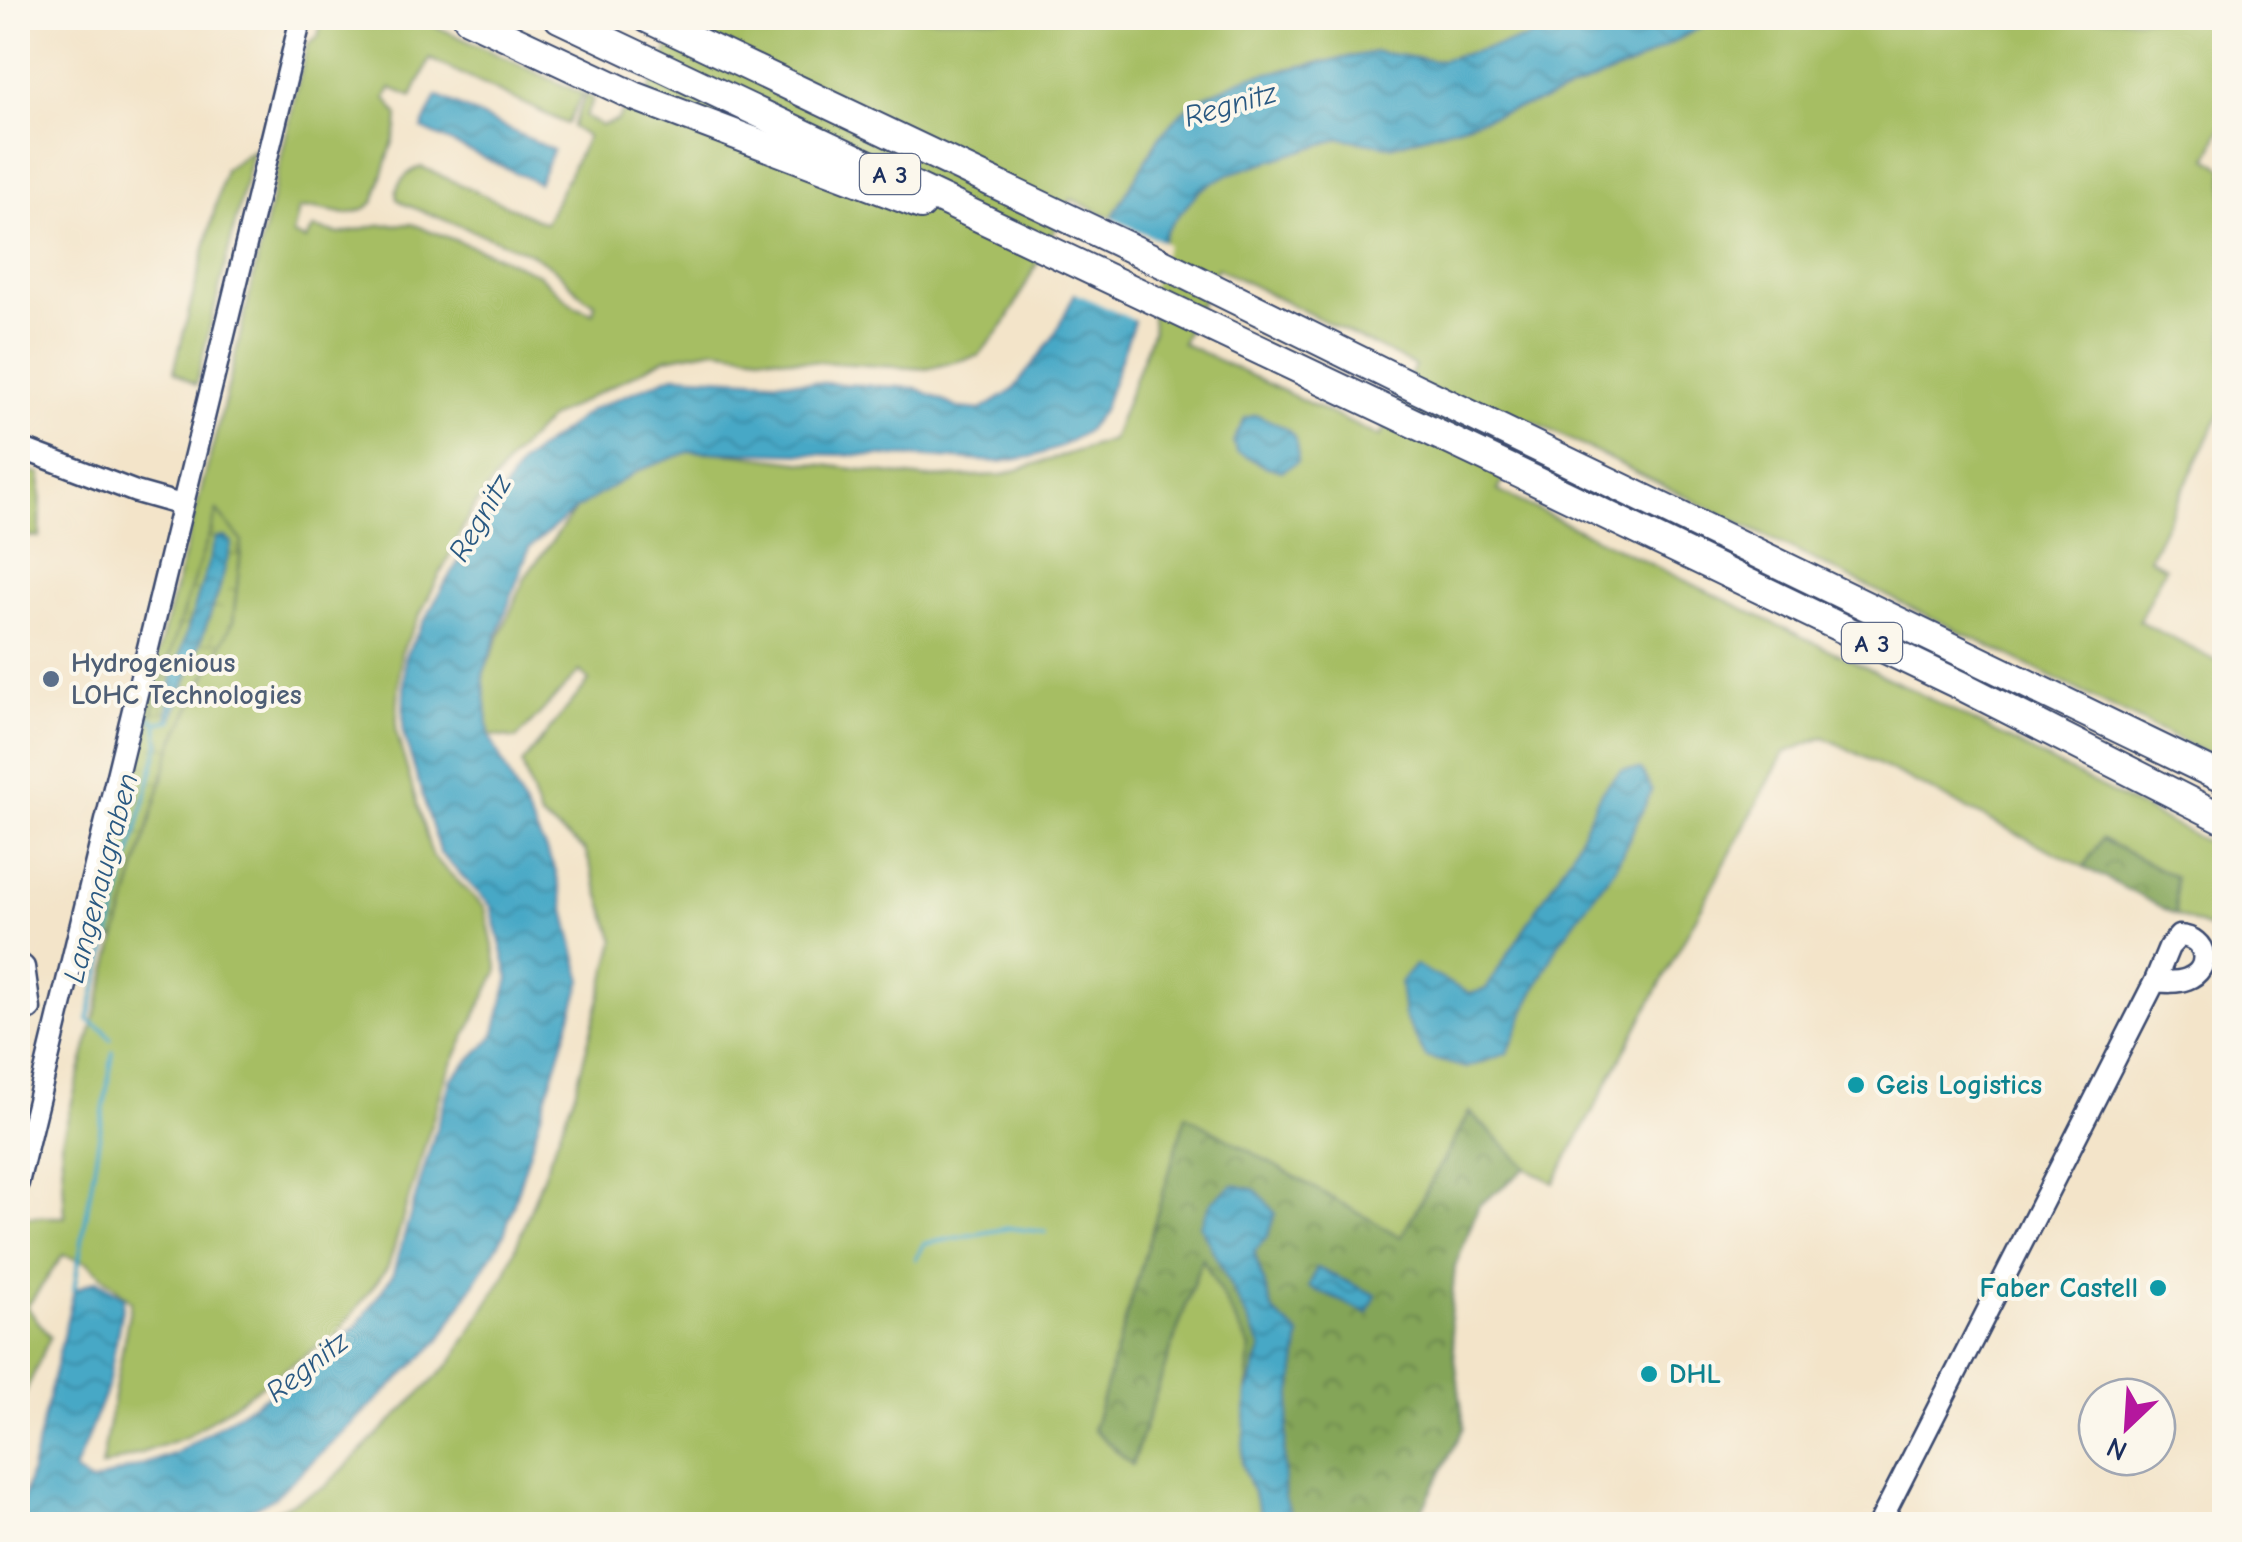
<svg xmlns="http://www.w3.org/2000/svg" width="2242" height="1542" viewBox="0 0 2242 1542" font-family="'Comic Neue',sans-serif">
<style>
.green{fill:#a6be63;stroke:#607660;stroke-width:2.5;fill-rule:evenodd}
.forest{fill:url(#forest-crowns);stroke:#506a5c;stroke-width:2.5}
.wetland{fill:url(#wetland-marsh);stroke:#607660;stroke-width:2.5}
.water{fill:url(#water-waves);stroke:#316c92;stroke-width:2.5}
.pier{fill:#f3e4c9}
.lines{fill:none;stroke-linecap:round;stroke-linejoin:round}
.stream{stroke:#47a8c6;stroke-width:4}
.minor-casing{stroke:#3b4a6e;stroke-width:25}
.highway-casing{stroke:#3b4a6e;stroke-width:32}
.minor{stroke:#fff;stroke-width:20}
.highway{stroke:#fff;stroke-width:28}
.service-dot{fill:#5c6f8a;stroke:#fbf7ec;stroke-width:4}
.culture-dot{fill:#0f9aa8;stroke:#fbf7ec;stroke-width:4}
.labels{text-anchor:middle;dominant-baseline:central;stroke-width:8;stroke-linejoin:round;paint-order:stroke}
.shield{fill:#fbf7ec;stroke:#5e6b89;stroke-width:2.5}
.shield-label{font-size:25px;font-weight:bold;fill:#1b2f5e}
.service-label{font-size:28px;font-weight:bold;fill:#4e5e75;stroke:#fbf7ec;text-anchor:start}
.culture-label{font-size:28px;font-weight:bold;fill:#0d838f;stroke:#fbf7ec;text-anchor:start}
.water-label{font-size:30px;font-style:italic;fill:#2a5982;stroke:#fbf7ec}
</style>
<defs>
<pattern id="forest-crowns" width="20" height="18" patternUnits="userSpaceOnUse" patternTransform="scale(2.5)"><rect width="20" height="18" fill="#84a559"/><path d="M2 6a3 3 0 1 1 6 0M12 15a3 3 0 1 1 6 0" fill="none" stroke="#6b874d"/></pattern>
<pattern id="wetland-marsh" width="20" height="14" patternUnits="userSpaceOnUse" patternTransform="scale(2.5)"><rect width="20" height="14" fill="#a6be63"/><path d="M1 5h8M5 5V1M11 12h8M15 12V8" fill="none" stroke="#869b55"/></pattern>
<pattern id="water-waves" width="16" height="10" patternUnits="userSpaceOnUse" patternTransform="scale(2.5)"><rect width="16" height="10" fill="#47a8c6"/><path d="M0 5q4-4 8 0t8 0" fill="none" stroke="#3a89a4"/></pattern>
</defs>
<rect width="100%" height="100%" fill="#fbf7ec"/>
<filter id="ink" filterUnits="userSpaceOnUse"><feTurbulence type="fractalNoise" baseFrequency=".01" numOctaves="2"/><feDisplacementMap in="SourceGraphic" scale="20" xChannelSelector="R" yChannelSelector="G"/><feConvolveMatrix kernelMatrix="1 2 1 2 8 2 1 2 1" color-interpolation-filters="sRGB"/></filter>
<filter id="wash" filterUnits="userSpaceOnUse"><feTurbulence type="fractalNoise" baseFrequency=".0048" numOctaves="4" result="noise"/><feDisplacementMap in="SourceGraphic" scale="40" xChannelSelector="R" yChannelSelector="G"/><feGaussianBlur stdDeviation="2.25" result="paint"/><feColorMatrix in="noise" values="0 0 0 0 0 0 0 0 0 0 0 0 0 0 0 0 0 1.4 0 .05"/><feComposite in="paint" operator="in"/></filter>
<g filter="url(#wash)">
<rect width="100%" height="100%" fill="#f3e4c9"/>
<g class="green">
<path d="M322,18H418L583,94L567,124L430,59L412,97L391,88L386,98L398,116L397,129L374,202L363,210L346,214L315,208L299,209L293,235L306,240L314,228L340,234L378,225L412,224L490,253L538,274L574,306L593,313L595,303L585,298L555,269L530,253L404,204L397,199C393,185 409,170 422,167L545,223L587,137L572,127L586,95L593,99L585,117L601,126L617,121L627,105L640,111L660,64L685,18H1571L1526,39L1436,61L1376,52L1281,70L1160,136L1112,218L1071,199L1005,324L978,356L927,369L804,361L716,349L666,358L550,418L511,458L472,510L401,653L396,731L432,856L485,908L498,970L446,1076L388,1267L337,1334L186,1437L101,1467L131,1301L87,1262L63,1255L27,1307L50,1337L18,1409V1223L19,1217H65L61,1143L116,938L173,743L233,621L242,541L106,906L105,929L99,918L97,899L134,744L226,396L307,45L318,37Z"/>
<path d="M1717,18H2224V121L2208,158L2224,169V406L2149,558L2165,567L2139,621L2224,665V762L1532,421L1498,491L1905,686L2224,851V934L2176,915L2175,877L2102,839L2084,867L1824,737L1784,753L1554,1183L1527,1168L1469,1112L1401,1237L1187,1116L1093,1429L1132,1464L1202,1257L1250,1348L1242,1464L1265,1524H248L325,1487L451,1363L506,1273L575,1092L615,941L585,850L540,817L522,764L589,681L580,671L516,739L489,735L483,674L526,576L576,509L639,470L691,451L737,454L925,478L1001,475L1112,440L1153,330L1149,284L1166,230L1200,190L1227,174L1341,138L1391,146L1542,101L1630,66ZM1217,268L1415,366L1380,437L1182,343Z"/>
<polygon points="253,150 196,385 174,371 225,169"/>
<polygon points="18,473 41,473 40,537 18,536"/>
</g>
<g class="forest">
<polygon points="2101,839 2175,877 2176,915 2084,867"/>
<polygon points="1470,1112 1527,1168 1479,1205 1455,1267 1450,1319 1464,1427 1415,1524 1294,1524 1284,1496 1284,1451 1299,1335 1273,1312 1254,1251 1268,1235 1201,1225 1262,1348 1247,1393 1250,1348 1202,1258 1132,1465 1093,1429 1186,1115 1401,1237"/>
</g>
<polygon class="wetland" points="217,511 242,541 233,621 173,743 116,938 108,938 105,929 106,906 151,718 184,609"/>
<g class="water">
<polygon points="1571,18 1717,18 1630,66 1542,101 1390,146 1341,138 1228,174 1200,190 1166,230 1103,410 1086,431 1058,448 1031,457 999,462 928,457 691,451 639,470 576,509 529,548 483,674 489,735 555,869 582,980 504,1235 439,1341 275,1497 224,1524 18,1524 18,1516 30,1475 74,1290 97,1280 124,1297 108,1385 74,1471 90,1483 176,1453 295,1378 357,1326 392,1276 451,1079 494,1036 509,978 491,906 440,853 403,732 405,656 447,580 521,463 590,410 674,375 916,388 958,408 981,410 1013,390 1054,336 1114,214 1160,136 1181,113 1201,98 1248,77 1376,52 1436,61 1526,39"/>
<polygon points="437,96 553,150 538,183 422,129"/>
<path d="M1257,415C1281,426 1303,430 1297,462L1282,471L1265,466L1237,452L1233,442L1245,418Z"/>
<polygon points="225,537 232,542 219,590 172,720 168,718 170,687 216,538"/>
<polygon points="1621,770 1641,770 1652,790 1616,866 1559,943 1527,1006 1508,1053 1466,1068 1426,1057 1404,1016 1400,983 1415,965 1470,994 1486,989 1571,855 1601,792"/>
<polygon points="1233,1185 1256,1190 1275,1213 1268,1235 1254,1252 1273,1312 1300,1335 1284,1451 1284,1496 1294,1524 1265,1524 1242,1464 1247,1393 1262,1348 1200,1225 1212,1201"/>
<polygon points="1317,1268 1376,1295 1368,1313 1309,1287"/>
</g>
<polygon class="pier" points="1107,216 1167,244 1140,323 1069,290"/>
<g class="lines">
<g class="stream">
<polyline points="157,723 172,720"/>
<polyline points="111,1039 104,1030 88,1020 159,744 157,723 151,718"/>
<polyline points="916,1259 924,1244 1009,1228 1046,1232"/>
<polyline points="74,1290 113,1052"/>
</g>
</g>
</g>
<g filter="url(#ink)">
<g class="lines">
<g class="minor-casing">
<g id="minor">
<polyline points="18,447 136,492 182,505"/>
<polyline points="18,962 24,967 30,1009"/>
<polyline points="18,1183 301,18"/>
<path d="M1879,1524L2155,981L2169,947L2179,936C2208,937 2212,970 2187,979C2177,983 2166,982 2155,981"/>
</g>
</g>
<g class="highway-casing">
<g id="highway">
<polyline points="468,18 634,96 921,205"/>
<polyline points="559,18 1517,472 1960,685 2224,819"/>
<polyline points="647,18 1164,264 1403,382 2224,779"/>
</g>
</g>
<use href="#minor" class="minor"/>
<use href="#highway" class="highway"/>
</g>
</g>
<circle class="service-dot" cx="51" cy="679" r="10"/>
<g class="culture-dot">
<circle cx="1856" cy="1085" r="10"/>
<circle cx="2158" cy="1288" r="10"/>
<circle cx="1649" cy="1374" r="10"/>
</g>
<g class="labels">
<g class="shield">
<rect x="860" y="154" width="60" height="40" rx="8"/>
<rect x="1842" y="623" width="60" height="40" rx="8"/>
</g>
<g class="shield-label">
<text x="890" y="174">A 3</text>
<text x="1872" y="643">A 3</text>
</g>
<g class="service-label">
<text x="71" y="663">Hydrogenious<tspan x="71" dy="32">LOHC Technologies</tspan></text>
</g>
<g class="culture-label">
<text x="1876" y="1085">Geis Logistics</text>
<text x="2138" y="1288" text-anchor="end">Faber Castell</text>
<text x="1669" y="1374">DHL</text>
</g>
<g class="water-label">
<text transform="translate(1230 105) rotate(-16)">Regnitz</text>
<text transform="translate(480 518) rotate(-60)">Regnitz</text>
<text transform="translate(101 878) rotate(-75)">Langenaugraben</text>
<text transform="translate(307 1367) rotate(-38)">Regnitz</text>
</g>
</g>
<rect width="2242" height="1542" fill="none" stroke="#fbf7ec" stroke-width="60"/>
<g transform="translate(2127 1427) rotate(205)"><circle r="48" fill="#fbf7ec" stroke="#a1a7b3" stroke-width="2.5"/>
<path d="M0-8L18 38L0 25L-18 38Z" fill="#b5179e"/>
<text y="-15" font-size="28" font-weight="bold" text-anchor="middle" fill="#1b2f5e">N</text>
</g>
</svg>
